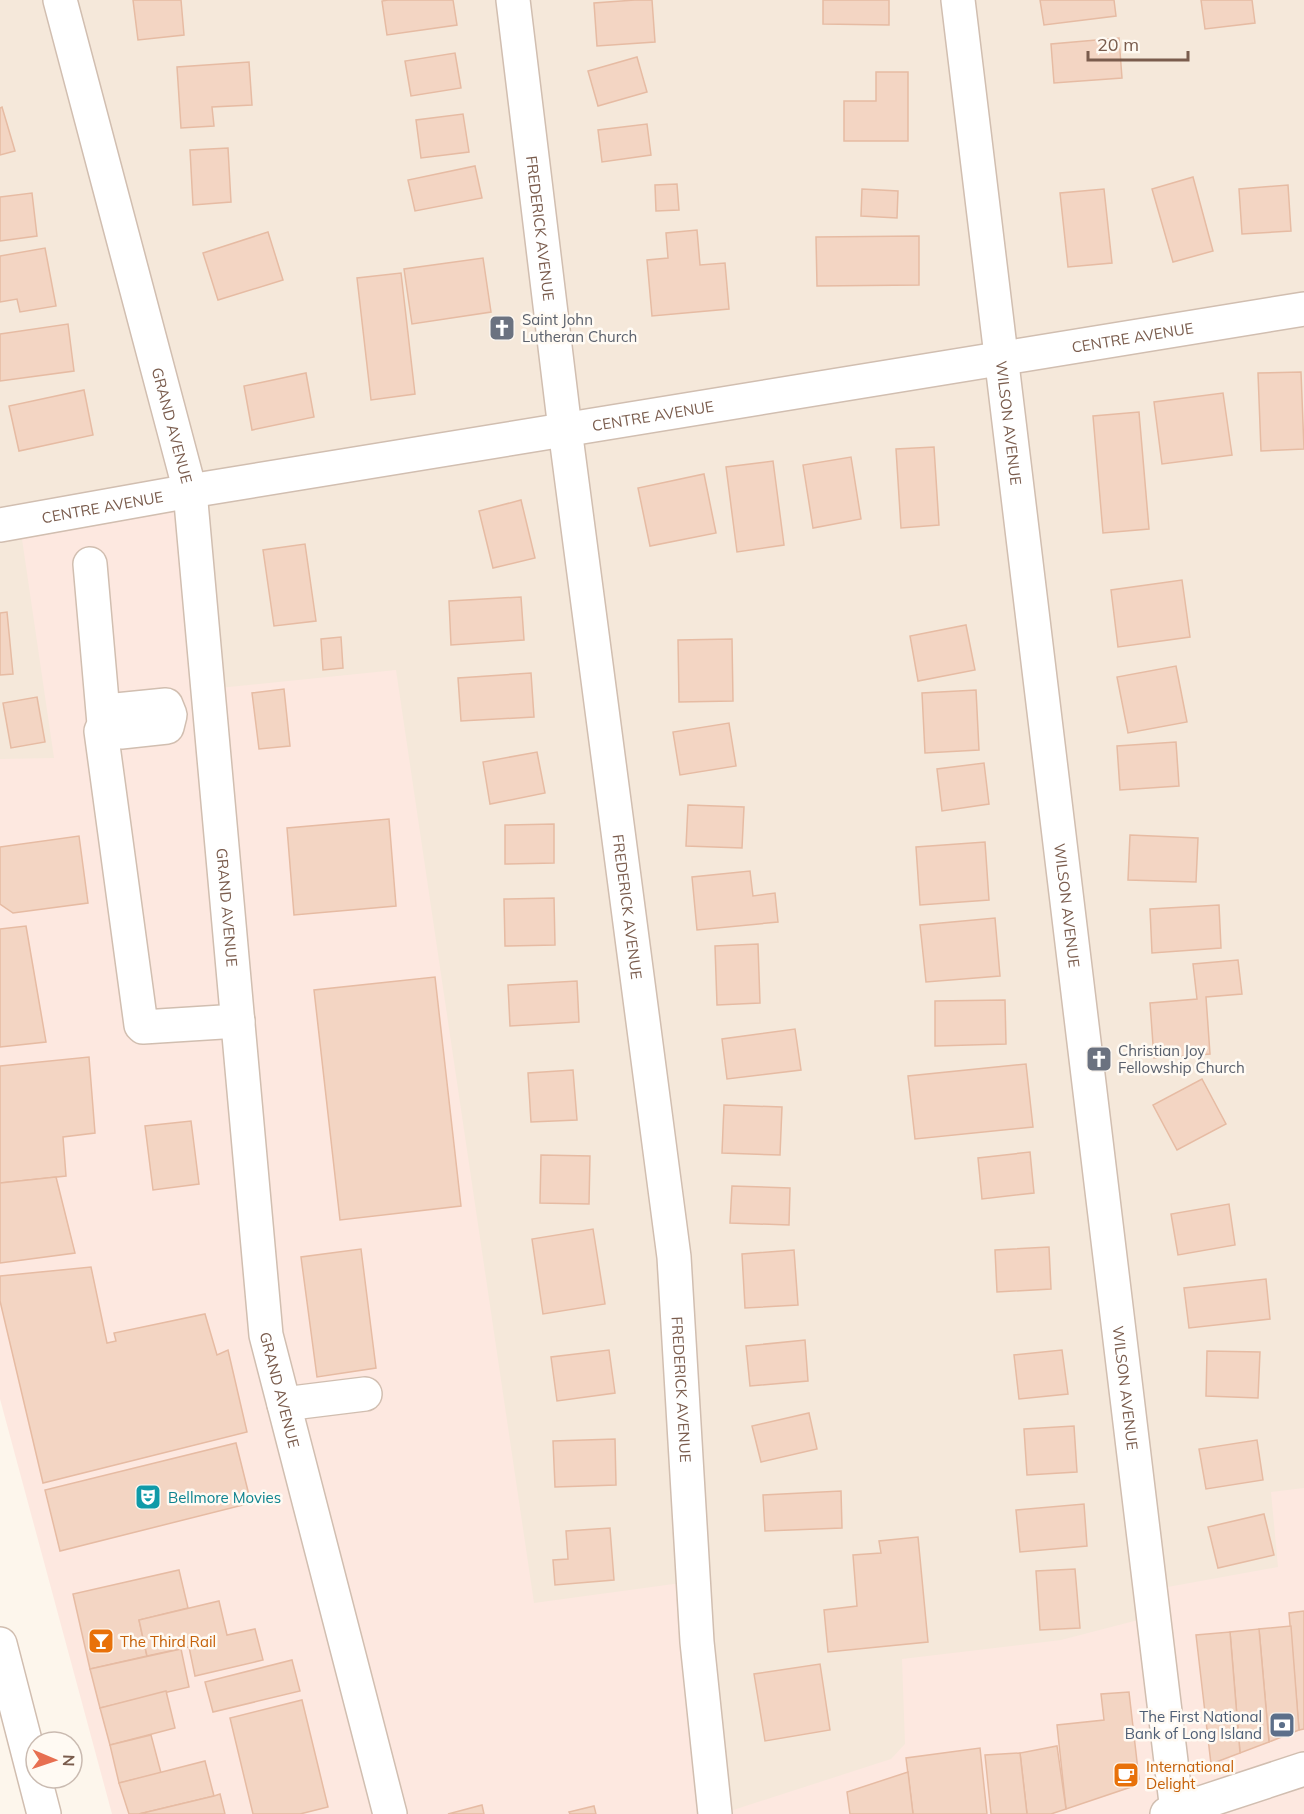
<svg xmlns="http://www.w3.org/2000/svg" width="1304" height="1814" viewBox="0 0 1304 1814" font-family="Mulish,sans-serif">
<style>
.residential{fill:#f5e8da}
.commercial{fill:#fde8e0}
.building{fill:#f3d5c3;stroke:#e6bba3;stroke-width:1.5}
.lines{fill:none;stroke-linecap:round;stroke-linejoin:round}
.minor-casing{stroke:#d1beb0;stroke-width:36}
.minor{stroke:#fff;stroke-width:33}
.labels{text-anchor:middle;dominant-baseline:central;stroke-width:5;stroke-linejoin:round;paint-order:stroke}
.street-label{font-size:15px;fill:#7a5c4d;stroke:#fffaf3}
.worship-label{font-size:15px;fill:#5b616d;stroke:#fffaf3;text-anchor:start}
.culture-label{font-size:15px;fill:#0d838f;stroke:#fffaf3;text-anchor:start}
.food-label{font-size:15px;fill:#c56008;stroke:#fffaf3;text-anchor:start}
.service-label{font-size:15px;fill:#4e5e75;stroke:#fffaf3;text-anchor:end}
</style>
<rect width="100%" height="100%" fill="#fdf6ec"/>
<polygon class="residential" points="0,0 1304,0 1304,1814 150,1814 0,1316"/>
<g class="commercial">
<polygon points="177,511 199,690 396,670 534,1603 681,1583 702,1814 112,1814 0,1399 0,759 54,758 22,539"/>
<polygon points="1304,1488 1304,1814 721,1814 891,1759 905,1744 902,1659 1061,1640 1142,1619 1140,1592 1278,1567 1271,1492"/>
</g>
<g class="building">
<polygon points="133,0 181,0 184,35 138,40"/>
<polygon points="388,0 453,0 457,25 387,35 382,1"/>
<polygon points="635,0 652,0 655,42 597,46 594,3"/>
<polygon points="823,0 889,0 889,25 823,24"/>
<polygon points="1040,0 1114,0 1116,16 1044,25"/>
<polygon points="1201,0 1252,0 1255,23 1205,29"/>
<polygon points="1119,38 1122,78 1054,83 1051,44"/>
<polygon points="455,53 461,88 411,96 405,61"/>
<polygon points="637,57 647,92 598,106 588,71"/>
<polygon points="249,62 252,105 212,107 214,126 181,128 177,67"/>
<polygon points="876,72 908,72 908,141 844,141 844,101 876,101"/>
<polygon points="2,107 15,151 0,155 0,108"/>
<polygon points="463,114 469,152 421,158 416,120"/>
<polygon points="647,124 651,155 602,162 598,130"/>
<polygon points="228,148 231,202 193,205 190,150"/>
<polygon points="475,166 482,198 415,211 408,180"/>
<polygon points="1193,177 1213,251 1173,262 1152,189"/>
<polygon points="677,184 679,210 656,211 655,185"/>
<polygon points="1288,185 1291,231 1242,234 1239,189"/>
<polygon points="862,189 898,191 897,218 861,216"/>
<polygon points="1104,189 1112,263 1068,267 1060,193"/>
<polygon points="32,193 37,236 0,241 0,197"/>
<polygon points="697,230 700,265 725,263 729,309 652,316 647,260 668,258 666,233"/>
<polygon points="268,232 283,280 218,300 203,253"/>
<polygon points="919,236 919,285 817,286 816,237"/>
<polygon points="45,248 56,306 20,312 17,299 0,302 0,256"/>
<polygon points="483,258 491,312 412,324 404,269"/>
<polygon points="401,273 415,394 371,400 357,278"/>
<polygon points="68,324 74,371 0,381 0,334"/>
<polygon points="1301,372 1304,449 1261,451 1258,373"/>
<polygon points="306,373 314,417 252,430 244,386"/>
<polygon points="84,390 93,435 19,451 9,406"/>
<polygon points="1223,393 1232,455 1162,464 1154,402"/>
<polygon points="1139,412 1149,529 1103,533 1093,416"/>
<polygon points="934,447 939,525 901,528 896,449"/>
<polygon points="851,457 861,519 813,528 803,465"/>
<polygon points="773,461 784,545 737,552 726,467"/>
<polygon points="704,474 716,533 650,546 638,488"/>
<polygon points="521,500 535,558 493,568 479,511"/>
<polygon points="305,544 316,621 274,626 263,550"/>
<polygon points="1182,580 1190,637 1118,647 1111,590"/>
<polygon points="521,597 524,640 451,645 449,601"/>
<polygon points="7,612 13,674 0,675 0,613"/>
<polygon points="966,625 975,670 918,681 910,636"/>
<polygon points="341,637 343,668 323,670 321,639"/>
<polygon points="732,639 733,701 679,702 678,640"/>
<polygon points="1176,666 1187,722 1128,733 1117,677"/>
<polygon points="531,673 534,717 461,721 458,678"/>
<polygon points="284,689 290,746 259,749 252,693"/>
<polygon points="976,690 979,750 925,753 922,693"/>
<polygon points="37,697 45,742 11,748 3,703"/>
<polygon points="729,723 736,766 680,775 673,732"/>
<polygon points="1176,742 1179,786 1120,790 1117,746"/>
<polygon points="537,752 545,793 490,804 483,762"/>
<polygon points="984,763 989,804 942,811 937,769"/>
<polygon points="688,805 744,807 742,848 686,846"/>
<polygon points="389,819 396,906 294,915 287,828"/>
<polygon points="554,824 554,863 505,864 505,825"/>
<polygon points="1130,835 1198,838 1196,882 1128,880"/>
<polygon points="79,836 88,903 13,913 0,904 0,847"/>
<polygon points="985,842 989,900 920,905 916,847"/>
<polygon points="750,871 753,896 775,893 778,922 697,930 692,877"/>
<polygon points="554,898 555,945 505,946 504,899"/>
<polygon points="1219,905 1221,948 1152,953 1150,909"/>
<polygon points="995,918 1000,976 926,982 920,925"/>
<polygon points="26,926 46,1042 0,1047 0,929"/>
<polygon points="758,944 760,1003 717,1005 715,946"/>
<polygon points="1238,960 1242,994 1206,997 1210,1054 1154,1058 1150,1003 1197,999 1193,964"/>
<polygon points="435,977 461,1206 340,1220 314,990"/>
<polygon points="577,981 579,1022 510,1026 508,985"/>
<polygon points="1005,1000 1006,1044 935,1046 935,1001"/>
<polygon points="795,1029 801,1070 727,1079 722,1039"/>
<polygon points="89,1057 95,1133 63,1137 66,1176 0,1183 0,1066"/>
<polygon points="1026,1064 1033,1127 915,1139 908,1076"/>
<polygon points="573,1070 577,1120 531,1122 528,1073"/>
<polygon points="1202,1079 1226,1124 1177,1150 1153,1105"/>
<polygon points="724,1105 782,1107 780,1155 722,1153"/>
<polygon points="191,1121 199,1184 153,1190 145,1126"/>
<polygon points="1030,1152 1034,1193 982,1199 978,1158"/>
<polygon points="541,1155 590,1156 589,1204 540,1203"/>
<polygon points="56,1177 75,1253 0,1263 0,1183"/>
<polygon points="732,1186 790,1188 789,1225 730,1223"/>
<polygon points="1229,1204 1235,1245 1178,1255 1171,1214"/>
<polygon points="593,1229 605,1304 543,1314 532,1239"/>
<polygon points="1049,1247 1051,1289 997,1292 995,1250"/>
<polygon points="361,1249 376,1368 317,1377 301,1257"/>
<polygon points="794,1250 798,1305 745,1308 742,1254"/>
<polygon points="91,1267 107,1343 116,1341 114,1333 205,1314 217,1355 228,1350 247,1432 43,1483 0,1301 0,1276"/>
<polygon points="1266,1279 1270,1319 1189,1328 1184,1288"/>
<polygon points="805,1340 808,1381 750,1386 746,1346"/>
<polygon points="609,1350 615,1393 557,1401 551,1357"/>
<polygon points="1062,1350 1068,1394 1019,1399 1014,1355"/>
<polygon points="1207,1351 1260,1352 1258,1398 1206,1396"/>
<polygon points="809,1413 817,1449 761,1462 752,1426"/>
<polygon points="1074,1426 1077,1472 1027,1475 1024,1429"/>
<polygon points="615,1439 616,1485 555,1487 553,1441"/>
<polygon points="1257,1440 1263,1480 1206,1489 1199,1449"/>
<polygon points="236,1443 251,1503 60,1551 45,1490"/>
<polygon points="841,1491 842,1528 765,1531 763,1495"/>
<polygon points="1084,1504 1087,1546 1020,1552 1016,1510"/>
<polygon points="1264,1514 1274,1555 1218,1568 1208,1527"/>
<polygon points="610,1528 614,1580 555,1585 553,1560 568,1559 566,1531"/>
<polygon points="918,1537 928,1642 828,1652 824,1610 857,1606 853,1555 881,1553 879,1541"/>
<polygon points="1075,1569 1080,1628 1040,1630 1036,1571"/>
<polygon points="179,1570 188,1608 139,1620 147,1656 90,1669 73,1594"/>
<polygon points="219,1601 227,1635 255,1629 263,1660 195,1676 189,1647 147,1656 139,1620"/>
<polygon points="1304,1611 1304,1729 1299,1730 1289,1613"/>
<polygon points="1291,1626 1299,1730 1269,1742 1259,1629"/>
<polygon points="1259,1629 1269,1742 1240,1753 1230,1632"/>
<polygon points="1230,1632 1240,1753 1211,1764 1196,1635"/>
<polygon points="181,1649 189,1687 100,1708 90,1669"/>
<polygon points="292,1660 300,1691 213,1712 205,1682"/>
<polygon points="820,1664 830,1730 765,1741 754,1674"/>
<polygon points="166,1691 175,1728 110,1745 100,1708"/>
<polygon points="1129,1692 1139,1779 1134,1786 1066,1809 1057,1725 1104,1720 1101,1694"/>
<polygon points="302,1700 328,1807 300,1814 253,1814 230,1718"/>
<polygon points="151,1735 161,1773 119,1783 110,1745"/>
<polygon points="1057,1746 1066,1809 1051,1814 1027,1814 1020,1753"/>
<polygon points="980,1748 987,1814 913,1814 906,1758"/>
<polygon points="1020,1753 1027,1814 991,1814 985,1755"/>
<polygon points="205,1761 214,1796 139,1814 129,1814 119,1783"/>
<polygon points="908,1772 913,1814 850,1814 847,1792"/>
<polygon points="220,1794 225,1814 139,1814 214,1796"/>
<polygon points="482,1805 484,1814 448,1814"/>
<polygon points="594,1806 596,1814 570,1814 569,1812"/>
</g>
<g class="lines">
<g class="minor-casing">
<g id="minor">
<path id="s1" d="M60,0L190,491L266,1335L390,1814"/>
<path id="s2" d="M513,0L565,429L674,1257L697,1642L715,1814"/>
<path id="s3" d="M958,0L1177,1811"/>
<path id="s4" d="M0,525L190,491L1304,309"/>
<polyline points="90,564 104,724 101,731 141,1025 143,1027 238,1021"/>
<polygon points="166,705 170,715 167,727 121,732 104,724 116,710"/>
<polyline points="284,1404 365,1394"/>
<polyline points="0,1644 44,1814"/>
<polyline points="1167,1814 1304,1769"/>
</g>
</g>
<use href="#minor" class="minor"/>
</g>
<defs>
<g id="church-square" transform="scale(1.35)"><rect x="-9" y="-9" width="18" height="18" rx="4" fill="#6b7280" stroke="#fffaf3"/><path d="M-1.2-6h2.4v3.5h3.3v2.4h-3.3V6h-2.4V-.1h-3.3v-2.4h3.3Z" fill="#fff"/></g>
<g id="theatre-square" transform="scale(1.35)"><rect x="-9" y="-9" width="18" height="18" rx="4" fill="#0f9aa8" stroke="#fffaf3"/><path d="M-5-5.5Q0-4 5-5.5V0Q5 5 0 6Q-5 5-5 0ZM-3.3-2.5H-1v1.5H-3.3ZM1-2.5H3.3v1.5H1ZM-2.8 1Q0 5.5 2.8 1Z" fill="#fff"/></g>
<g id="bar-square" transform="scale(1.35)"><rect x="-9" y="-9" width="18" height="18" rx="4" fill="#e8710a" stroke="#fffaf3"/><path d="M-6-5H6L.8 .8V4.5H3.5V6h-7V4.5H-.8V.8Z" fill="#fff"/></g>
<g id="bank-square" transform="scale(1.35)"><rect x="-9" y="-9" width="18" height="18" rx="4" fill="#5c6f8a" stroke="#fffaf3"/><path d="M-6-4H6V4H-6ZM0-2.3a2.3 2.3 0 1 0 0 4.6a2.3 2.3 0 1 0 0-4.6Z" fill="#fff"/></g>
<g id="cafe-square" transform="scale(1.35)"><rect x="-9" y="-9" width="18" height="18" rx="4" fill="#e8710a" stroke="#fffaf3"/><path d="M-5.5-4.5H6V0H3Q3 3.5 0 3.5H-2.5Q-5.5 3.5-5.5 0ZM3-3.2v2h1.7v-2ZM-6 4.5H4V6H-6Z" fill="#fff"/></g>
</defs>
<g fill-rule="evenodd">
<use href="#church-square" x="502" y="328"/>
<use href="#church-square" x="1099" y="1059"/>
<use href="#theatre-square" x="148" y="1497"/>
<use href="#bar-square" x="101" y="1641"/>
<use href="#bank-square" x="1282" y="1725"/>
<use href="#cafe-square" x="1126" y="1775"/>
</g>
<g class="labels">
<g class="street-label">
<text stroke="none"><textPath href="#s2" startOffset="230">FREDERICK AVENUE</textPath></text>
<text stroke="none"><textPath href="#s4" startOffset="1148">CENTRE AVENUE</textPath></text>
<text stroke="none"><textPath href="#s4" startOffset="662">CENTRE AVENUE</textPath></text>
<text stroke="none"><textPath href="#s3" startOffset="426">WILSON AVENUE</textPath></text>
<text stroke="none"><textPath href="#s1" startOffset="440">GRAND AVENUE</textPath></text>
<text stroke="none"><textPath href="#s4" startOffset="104">CENTRE AVENUE</textPath></text>
<text stroke="none"><textPath href="#s3" startOffset="912">WILSON AVENUE</textPath></text>
<text stroke="none"><textPath href="#s1" startOffset="926">GRAND AVENUE</textPath></text>
<text stroke="none"><textPath href="#s2" startOffset="914">FREDERICK AVENUE</textPath></text>
<text stroke="none"><textPath href="#s2" startOffset="1400">FREDERICK AVENUE</textPath></text>
<text stroke="none"><textPath href="#s3" startOffset="1398">WILSON AVENUE</textPath></text>
<text stroke="none"><textPath href="#s1" startOffset="1412">GRAND AVENUE</textPath></text>
</g>
<g class="worship-label">
<text x="522" y="319">Saint John<tspan x="522" dy="17">Lutheran Church</tspan></text>
<text x="1118" y="1050">Christian Joy<tspan x="1118" dy="17">Fellowship Church</tspan></text>
</g>
<g class="culture-label">
<text x="168" y="1497">Bellmore Movies</text>
</g>
<g class="food-label">
<text x="120" y="1641">The Third Rail</text>
<text x="1146" y="1766">International<tspan x="1146" dy="17">Delight</tspan></text>
</g>
<g class="service-label">
<text x="1262" y="1716">The First National<tspan x="1262" dy="17">Bank of Long Island</tspan></text>
</g>
</g>
<g transform="translate(54 1760) rotate(92)"><circle r="28" fill="#fffaf3" stroke="#cabbb1" stroke-width="1.5"/>
<path d="M0-4.5L10 22L0 15L-10 22Z" fill="#e76f51"/>
<text y="-9" font-size="16" font-weight="bold" text-anchor="middle" fill="#7a5c4d">N</text>
</g>
<path d="M1088 51v9h100v-9" fill="none" stroke="#7a5c4d" stroke-width="3"/>
<text x="1097" y="51" font-size="18" fill="#7a5c4d" stroke="#fffaf3" stroke-width="4.5" paint-order="stroke">20 m</text>
</svg>
